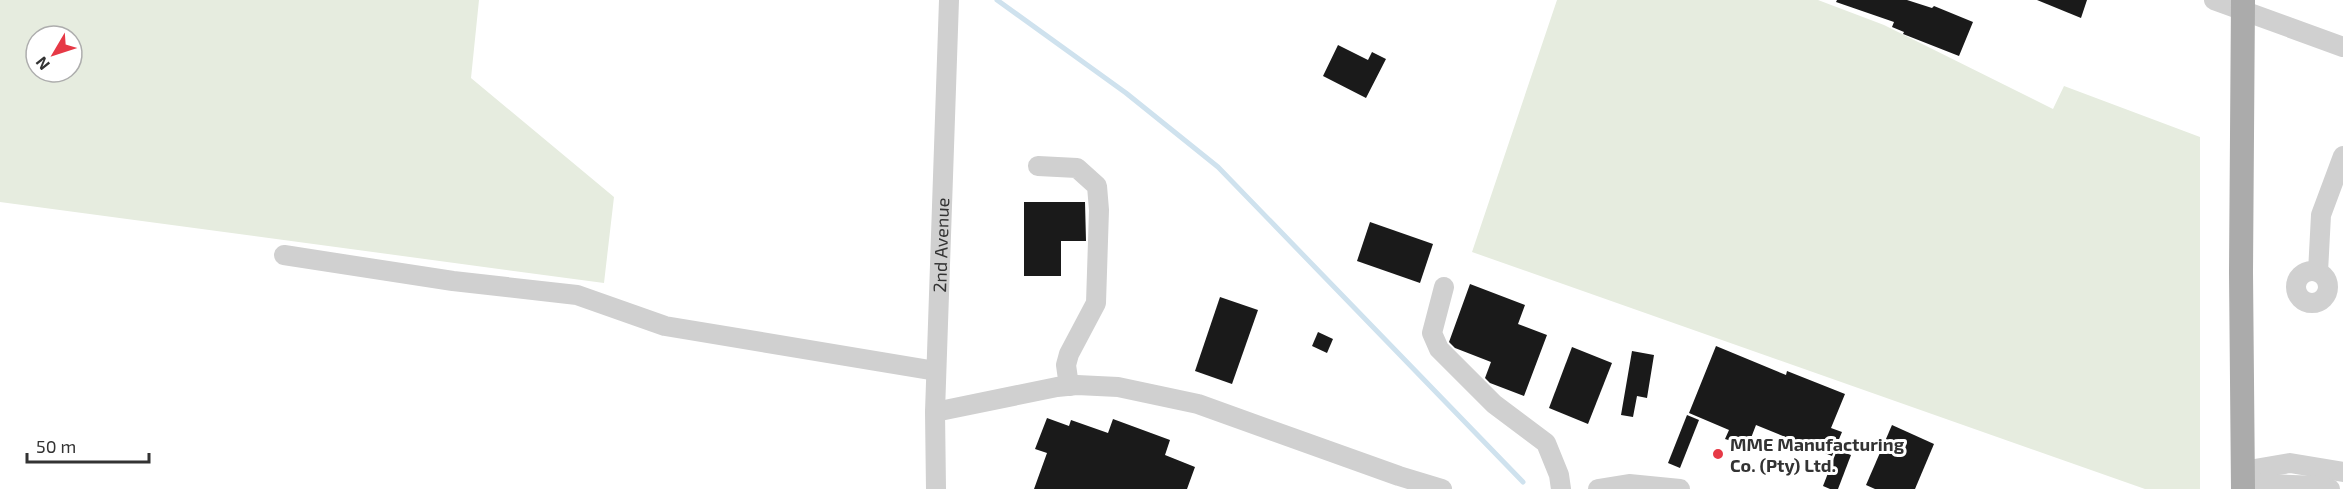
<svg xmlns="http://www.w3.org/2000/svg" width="2343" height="489" viewBox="0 0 2343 489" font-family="'Exo 2',sans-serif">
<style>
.green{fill:#e6ecdf;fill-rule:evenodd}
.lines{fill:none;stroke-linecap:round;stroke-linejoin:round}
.stream{stroke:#cfe2ee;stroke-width:5}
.building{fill:#1a1a1a}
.minor{stroke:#d0d0d0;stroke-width:20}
.major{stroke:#ababab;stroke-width:24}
.poi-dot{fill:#e63946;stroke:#fff;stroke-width:2}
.labels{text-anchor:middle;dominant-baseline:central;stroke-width:6;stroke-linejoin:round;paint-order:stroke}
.street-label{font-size:18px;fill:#333;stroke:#fff}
.poi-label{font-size:18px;font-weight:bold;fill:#333;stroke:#fff;text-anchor:start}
</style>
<rect width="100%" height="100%" fill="#fff"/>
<g class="green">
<path d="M0,0H479L471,78L614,197L604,283L0,202ZM36,36H72V72H36Z"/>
<polygon points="1557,0 1818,0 1884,25 2053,109 2064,86 2200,137 2200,489 2145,489 1472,252"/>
</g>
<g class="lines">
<polyline class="stream" points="997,0 1126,93 1218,167 1523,482"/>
</g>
<g class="building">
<polygon points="1837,0 1907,0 1932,8 1934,6 1973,22 1959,56 1903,34 1904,32 1892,27 1894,22 1836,2"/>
<polygon points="2037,0 2087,0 2081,18"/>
<polygon points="1338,45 1368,60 1372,52 1386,59 1366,98 1323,76"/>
<polygon points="1024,202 1085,202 1086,241 1061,241 1061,276 1024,276"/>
<polygon points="1370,222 1433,244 1420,283 1357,261"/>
<polygon points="1470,284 1525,305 1518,324 1547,335 1524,396 1490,383 1485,378 1491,362 1455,348 1449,342"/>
<polygon points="1220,297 1258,310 1232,384 1195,371"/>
<polygon points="1318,332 1333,339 1327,353 1312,346"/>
<polygon points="1716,346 1786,375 1787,371 1845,394 1831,428 1842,432 1832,456 1756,425 1746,451 1733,446 1735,442 1725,439 1729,430 1689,413"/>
<polygon points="1572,347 1612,363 1588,424 1549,408"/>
<polygon points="1632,351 1654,355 1647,398 1637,396 1633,417 1621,415"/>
<polygon points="1687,415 1699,420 1680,468 1668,463"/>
<polygon points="1047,418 1069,426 1071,420 1108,433 1113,419 1170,440 1165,455 1195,467 1187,489 1034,489 1047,453 1035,449"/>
<polygon points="1892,425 1934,444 1915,489 1875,489 1866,485"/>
<polygon points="1837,450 1851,455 1838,489 1830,489 1823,486"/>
</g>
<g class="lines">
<g class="minor">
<polyline points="2214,0 2343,47"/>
<polyline points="1038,166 1077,168 1097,186 1099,210 1096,303 1069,354 1066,365 1069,386"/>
<polyline points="284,255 453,281 577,295 665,326 936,371"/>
<circle cx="2312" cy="287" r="16"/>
<polyline points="2318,272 2321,215 2343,156"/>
<polyline points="1444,287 1432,333 1439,349 1494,404 1546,443 1559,475 1561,489"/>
<polyline points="935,412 1057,387 1077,385 1118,387 1198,404 1399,476 1442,489"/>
<polyline points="2243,471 2290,463 2343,472"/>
<polyline points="2243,483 2319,486 2330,489"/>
<path id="s1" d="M936,489L935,412L949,0"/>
<polyline points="1598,489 1629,484 1680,489"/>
</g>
<polyline class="major" points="2243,489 2241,272 2243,0"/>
</g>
<circle class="poi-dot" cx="1718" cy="454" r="6"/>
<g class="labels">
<g class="street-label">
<text stroke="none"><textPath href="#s1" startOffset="244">2nd Avenue</textPath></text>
</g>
<g class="poi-label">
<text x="1730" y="444">MME Manufacturing<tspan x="1730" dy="21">Co. (Pty) Ltd.</tspan></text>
</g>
</g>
<g transform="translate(54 54) rotate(231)"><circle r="28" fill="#ffffff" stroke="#adadad" stroke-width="1.5"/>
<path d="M0-4.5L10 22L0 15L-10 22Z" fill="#e63946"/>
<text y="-9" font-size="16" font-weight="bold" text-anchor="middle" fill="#333333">N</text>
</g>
<path d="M27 453v9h122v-9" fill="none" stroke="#333333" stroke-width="3"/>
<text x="36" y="453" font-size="18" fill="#333333" stroke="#ffffff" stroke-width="4.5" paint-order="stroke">50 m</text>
</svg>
